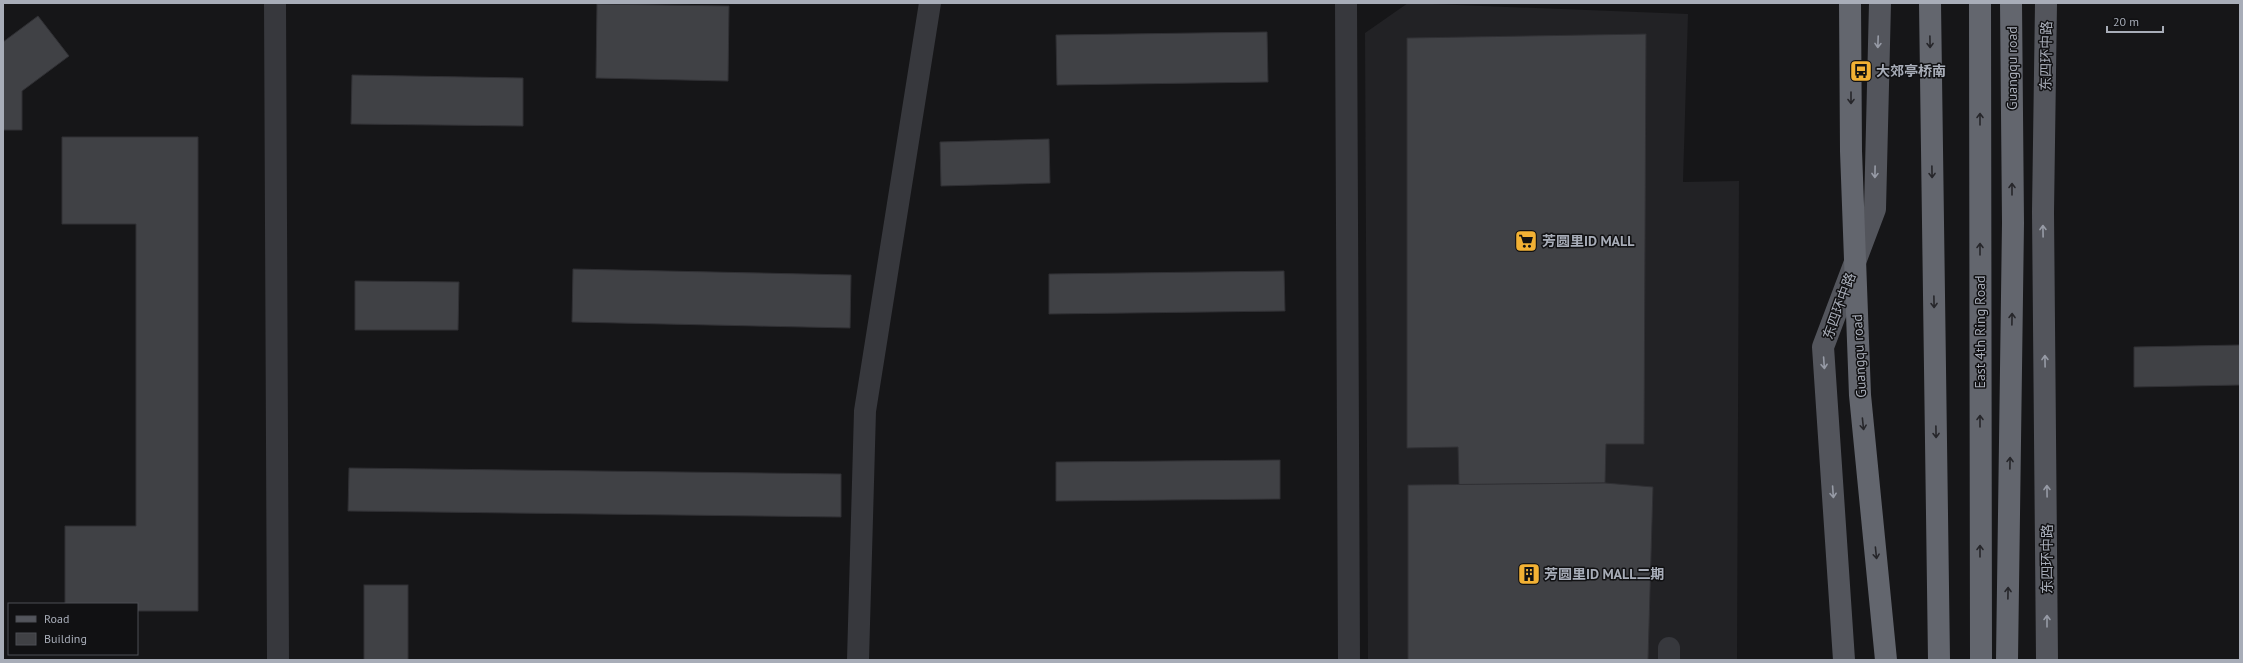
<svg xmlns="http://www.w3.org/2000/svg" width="2243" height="663" viewBox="0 0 2243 663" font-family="'PT Sans','Noto Sans SC',sans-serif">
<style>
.built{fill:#222225}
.building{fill:#404145;stroke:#303034}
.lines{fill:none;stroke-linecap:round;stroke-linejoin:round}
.minor{stroke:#37383d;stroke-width:22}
.major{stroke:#53555c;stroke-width:22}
.highway{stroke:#63666e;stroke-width:22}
.highway-bridge{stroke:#63666e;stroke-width:22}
.oneway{stroke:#979ba6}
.oneway2{stroke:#26262a}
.labels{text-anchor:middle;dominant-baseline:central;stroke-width:3;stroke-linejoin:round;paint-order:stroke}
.street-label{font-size:14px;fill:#a8adb8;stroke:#111113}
.poi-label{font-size:14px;font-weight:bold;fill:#a8adb8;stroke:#111113;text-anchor:start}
</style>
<rect width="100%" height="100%" fill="#161618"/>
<polygon class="built" points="1408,3 1688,14 1683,182 1739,181 1737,660 1368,660 1365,33"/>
<g class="building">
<polygon points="597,4 729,6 728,81 596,78"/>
<polygon points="38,16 69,56 22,91 22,130 3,130 3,42"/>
<polygon points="1267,32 1268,82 1057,85 1056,35"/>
<polygon points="1646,34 1644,444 1606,444 1605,483 1459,485 1458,447 1407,448 1407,38"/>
<polygon points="352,75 523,78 523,126 351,124"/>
<polygon points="62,137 198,137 198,611 137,611 137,604 65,604 65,526 136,526 136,224 62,224"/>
<polygon points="1049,139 1050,183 941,186 940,142"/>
<polygon points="573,269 851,275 850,328 572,322"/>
<polygon points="1284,271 1285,311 1049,314 1049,274"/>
<polygon points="355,281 459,282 458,330 355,330"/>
<polygon points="2240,345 2240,385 2134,387 2134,347"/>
<polygon points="1280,460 1280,499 1056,501 1056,462"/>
<polygon points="349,468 841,474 841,517 348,511"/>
<polygon points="1605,483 1653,487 1648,660 1408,660 1408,485"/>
<rect x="364" y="585" width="44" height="75"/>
</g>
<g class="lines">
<g class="minor">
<polyline points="275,3 278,660"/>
<polyline points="1346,3 1349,660"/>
<polyline points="858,660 865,411 930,3"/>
<polyline points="1669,660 1669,648"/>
</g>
<g class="major">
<polyline points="2046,3 2043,212 2047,660"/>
<polyline points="1844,660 1823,347 1875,209 1880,3"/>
</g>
<g class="highway">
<polyline points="1930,3 1939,660"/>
<polyline points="1980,3 1981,660"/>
<polyline points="2007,660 2013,223 2011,3"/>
</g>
<polyline class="highway-bridge" points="1850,3 1851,151 1860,395 1886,660"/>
</g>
<defs><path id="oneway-shaft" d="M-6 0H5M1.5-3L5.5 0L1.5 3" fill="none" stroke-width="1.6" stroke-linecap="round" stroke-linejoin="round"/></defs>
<g class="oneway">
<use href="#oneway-shaft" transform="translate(1878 42) rotate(92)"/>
<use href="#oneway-shaft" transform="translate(1875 172) rotate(91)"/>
<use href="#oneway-shaft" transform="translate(2043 231) rotate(-91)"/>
<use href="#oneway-shaft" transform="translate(2045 361) rotate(-91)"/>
<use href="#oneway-shaft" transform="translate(1824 363) rotate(86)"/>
<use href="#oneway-shaft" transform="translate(2047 491) rotate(-91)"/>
<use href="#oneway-shaft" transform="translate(1833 492) rotate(86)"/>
<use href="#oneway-shaft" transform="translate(2047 621) rotate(-90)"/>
</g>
<g class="oneway2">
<use href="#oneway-shaft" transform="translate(1930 42) rotate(89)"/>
<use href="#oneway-shaft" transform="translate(1851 98) rotate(90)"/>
<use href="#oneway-shaft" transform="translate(1980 119) rotate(-90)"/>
<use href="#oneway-shaft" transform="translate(1932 172) rotate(89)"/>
<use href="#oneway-shaft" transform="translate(2012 189) rotate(-90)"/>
<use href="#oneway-shaft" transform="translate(1980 249) rotate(-90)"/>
<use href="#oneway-shaft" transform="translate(1934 302) rotate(89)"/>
<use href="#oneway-shaft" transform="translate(2012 319) rotate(-89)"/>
<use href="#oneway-shaft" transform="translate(1980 421) rotate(-90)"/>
<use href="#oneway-shaft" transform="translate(1863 424) rotate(84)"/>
<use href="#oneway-shaft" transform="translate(1936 432) rotate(89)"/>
<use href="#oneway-shaft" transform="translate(2010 463) rotate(-89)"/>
<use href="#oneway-shaft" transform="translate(1980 551) rotate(-90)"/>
<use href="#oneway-shaft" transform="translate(1876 553) rotate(84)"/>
<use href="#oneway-shaft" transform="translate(2008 593) rotate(-89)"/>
</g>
<defs>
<g id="bus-square" transform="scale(1.15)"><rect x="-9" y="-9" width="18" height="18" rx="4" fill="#f2b134" stroke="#111113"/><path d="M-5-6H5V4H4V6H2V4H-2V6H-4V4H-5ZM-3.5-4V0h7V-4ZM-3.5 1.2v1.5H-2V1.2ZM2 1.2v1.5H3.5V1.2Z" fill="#111"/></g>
<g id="supermarket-square" transform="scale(1.15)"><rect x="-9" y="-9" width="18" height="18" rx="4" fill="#f2b134" stroke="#111113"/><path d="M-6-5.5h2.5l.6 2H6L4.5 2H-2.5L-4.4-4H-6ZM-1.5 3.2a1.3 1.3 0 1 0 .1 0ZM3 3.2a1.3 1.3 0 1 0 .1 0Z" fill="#111"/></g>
<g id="building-square" transform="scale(1.15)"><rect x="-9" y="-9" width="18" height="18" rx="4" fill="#f2b134" stroke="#111113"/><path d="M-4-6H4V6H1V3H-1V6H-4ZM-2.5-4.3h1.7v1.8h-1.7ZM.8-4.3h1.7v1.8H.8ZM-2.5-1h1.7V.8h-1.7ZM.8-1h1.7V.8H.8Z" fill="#111"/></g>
</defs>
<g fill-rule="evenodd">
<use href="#bus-square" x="1861" y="71"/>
<use href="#supermarket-square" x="1526" y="241"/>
<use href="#building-square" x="1529" y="574"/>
</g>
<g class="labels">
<g class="street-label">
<text transform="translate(2046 56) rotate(-89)">东四环中路</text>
<text transform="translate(2012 68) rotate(-90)">Guangqu road</text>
<text transform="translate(1839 306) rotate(-70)">东四环中路</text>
<text transform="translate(1980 332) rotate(-90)">East 4th Ring Road</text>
<text transform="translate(1859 356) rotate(-93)">Guangqu road</text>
<text transform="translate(2047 559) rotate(-90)">东四环中路</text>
</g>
<g class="poi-label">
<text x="1876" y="71">大郊亭桥南</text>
<text x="1542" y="241">芳圆里ID MALL</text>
<text x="1544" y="574">芳圆里ID MALL二期</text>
</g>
</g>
<rect width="2243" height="663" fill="none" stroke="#a8adb8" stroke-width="8"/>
<rect x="8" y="603" width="130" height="52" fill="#111113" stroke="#4d4f55"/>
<rect x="16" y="616" width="20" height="6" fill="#53555c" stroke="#4d4f55"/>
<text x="44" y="623" font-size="12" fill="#a8adb8">Road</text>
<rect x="16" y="633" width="20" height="12" fill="#404145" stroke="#4d4f55"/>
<text x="44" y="643" font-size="12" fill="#a8adb8">Building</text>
<path d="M2107 26v6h56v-6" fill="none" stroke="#a8adb8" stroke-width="2"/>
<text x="2113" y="26" font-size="12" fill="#a8adb8" stroke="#111113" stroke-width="3" paint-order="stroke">20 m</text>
</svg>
